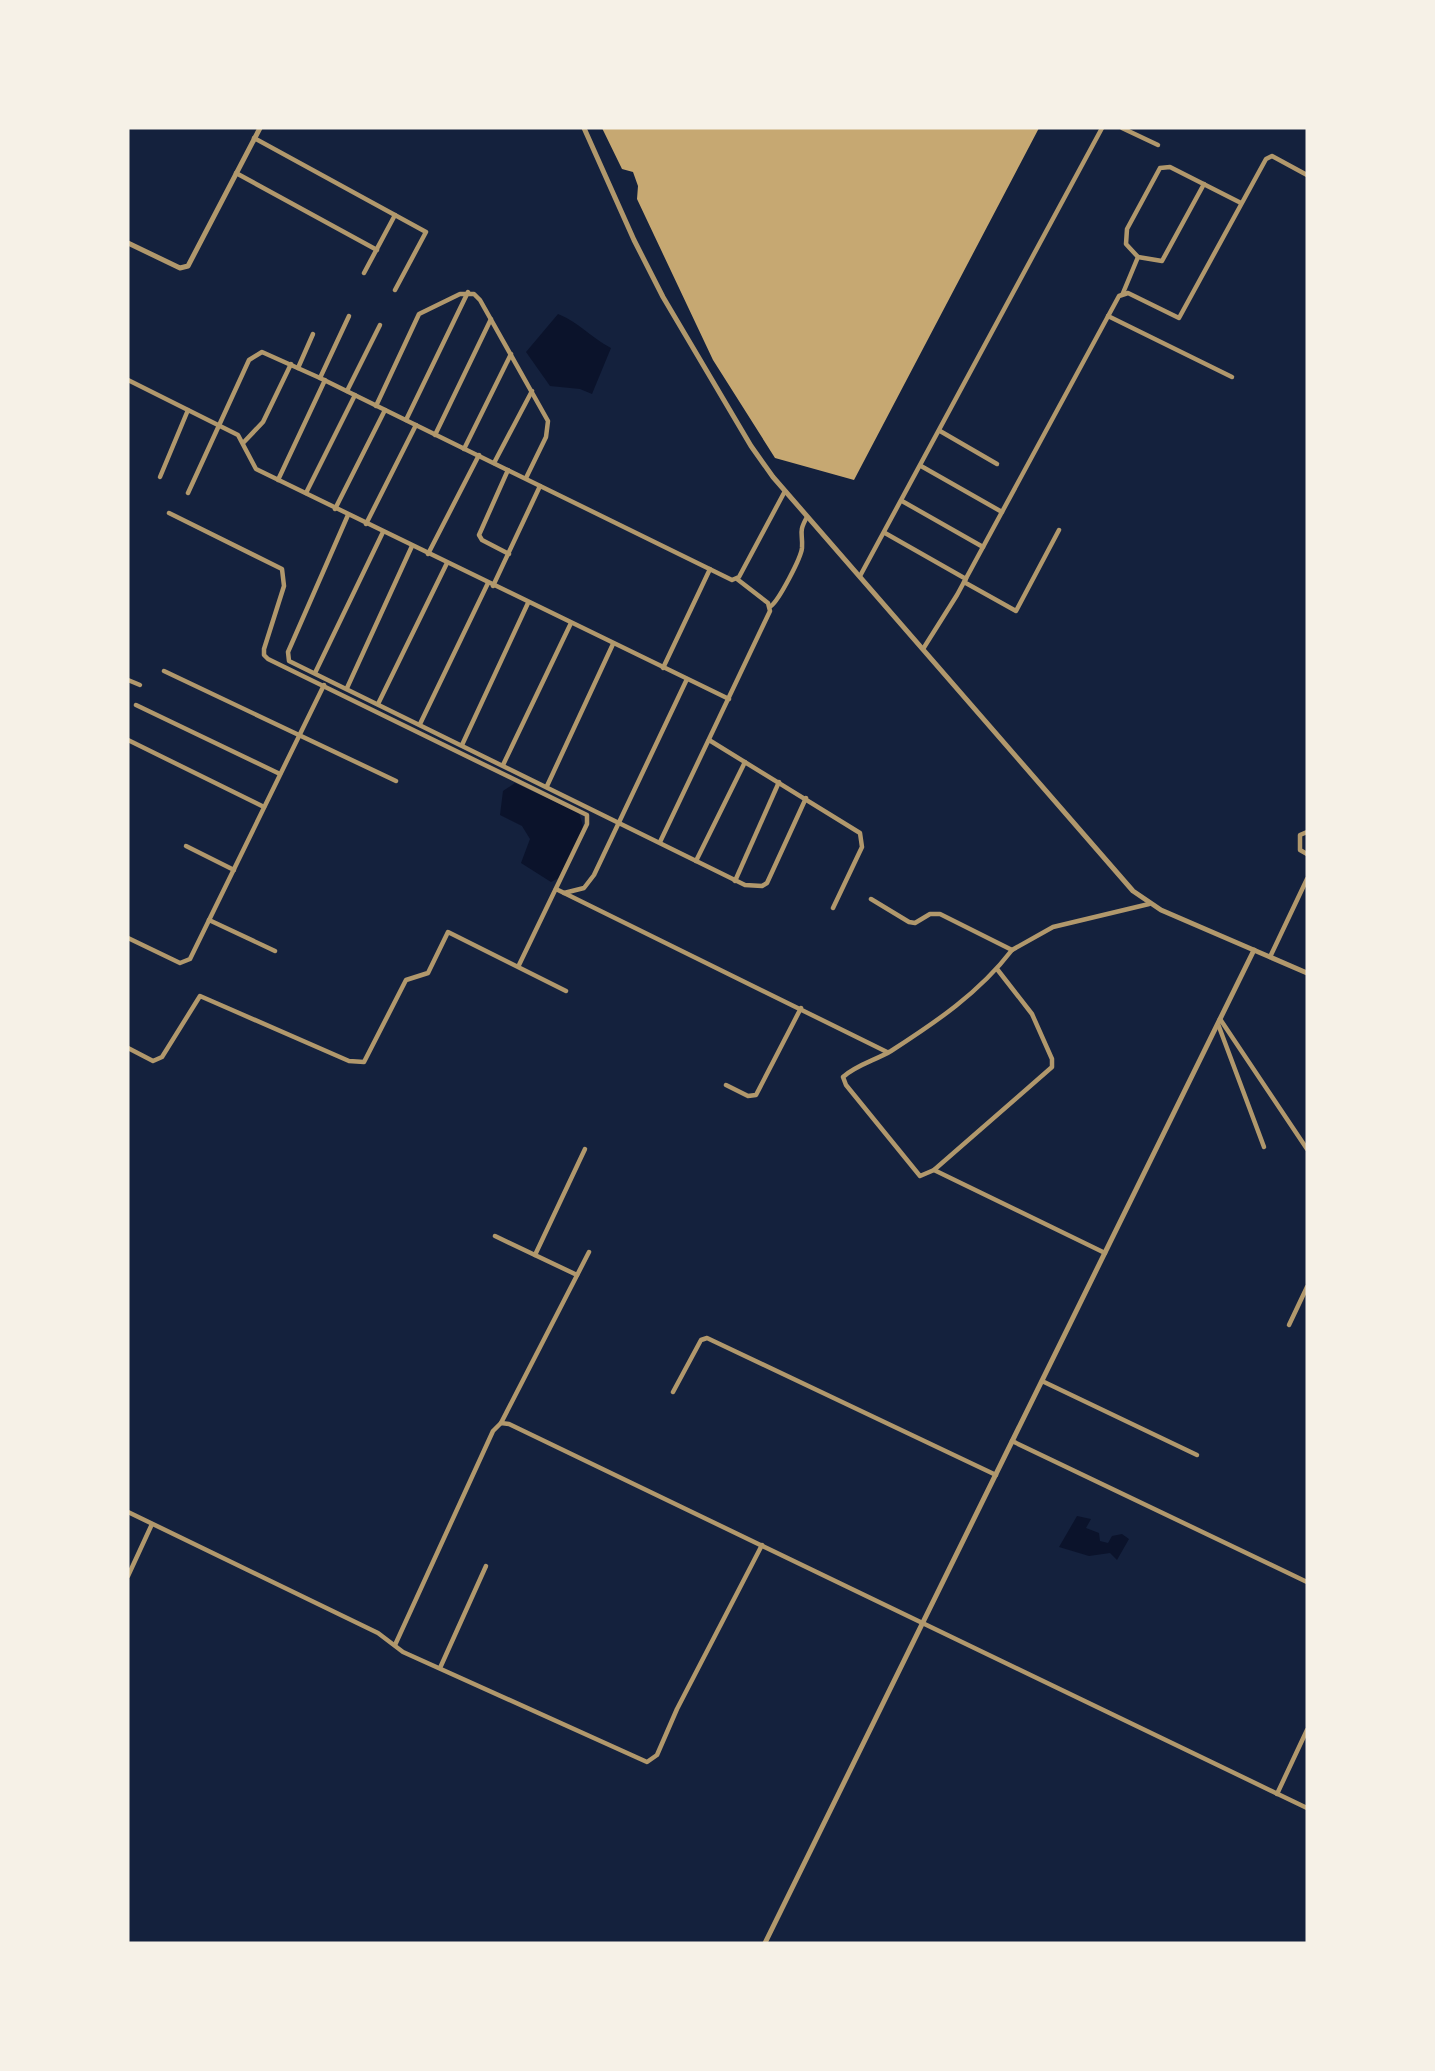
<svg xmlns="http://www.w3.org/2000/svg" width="1435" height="2071" viewBox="0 0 1435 2071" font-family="'Roboto Condensed',sans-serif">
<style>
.water{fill:#0b132b}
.building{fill:#c6a872}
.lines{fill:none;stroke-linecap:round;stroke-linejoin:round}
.minor{stroke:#b1986c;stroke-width:4.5}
.tertiary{stroke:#b1986c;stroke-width:5}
</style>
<rect width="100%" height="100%" fill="#14213d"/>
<g class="water">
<path d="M558,314C580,323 590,337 611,348L592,394L580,389L550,386L526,352Z"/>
<polygon points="515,783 579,813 584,829 561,877 551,882 521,863 530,839 522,826 500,815 503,791"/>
<polygon points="1077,1516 1091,1519 1086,1528 1099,1533 1100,1541 1108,1543 1112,1536 1122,1534 1129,1539 1117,1560 1110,1553 1089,1556 1059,1547"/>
</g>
<polygon class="building" points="602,128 1039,128 854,480 775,458 713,360 637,199 638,186 633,172 622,169"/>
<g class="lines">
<g class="minor">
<polyline points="1122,128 1158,145"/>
<polyline points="254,138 426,232 395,290"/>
<polyline points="236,173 377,250"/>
<polyline points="1138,257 1162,261 1204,184"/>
<polyline points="364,273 395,215"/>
<polyline points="1123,293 1138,257 1126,244 1127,229 1160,168 1170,167 1241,203"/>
<polyline points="1108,316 1232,377"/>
<polyline points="298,368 313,334"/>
<polyline points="320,378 349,316"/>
<polyline points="128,380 238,435 256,469 729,699"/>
<polyline points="347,391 380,325"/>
<polyline points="376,406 419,314 460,294 474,294 480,300 548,421 546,437 526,478"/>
<polyline points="406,420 468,292"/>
<polyline points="940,431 997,464"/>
<polyline points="435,435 491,319"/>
<polyline points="244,442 263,422 291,364"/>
<polyline points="464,449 511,354"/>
<polyline points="494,463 532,391"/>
<polyline points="921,466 1002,512"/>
<polyline points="508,470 479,535 482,540 509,554"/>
<polyline points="160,477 188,410"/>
<polyline points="278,480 325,380"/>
<polyline points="188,493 249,360 262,352 320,378 732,580 739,577 785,491"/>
<polyline points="306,493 355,395"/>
<polyline points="902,501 983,547"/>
<polyline points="335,509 385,410"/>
<polyline points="169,513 282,569 284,586 264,649 264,655 268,659 587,815 587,824 519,965"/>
<polyline points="348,515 288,652 289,661 745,885 762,886 767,883 806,798"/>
<polyline points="366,524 416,425"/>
<polyline points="885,533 966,579"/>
<polyline points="428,554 479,455"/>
<polyline points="860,576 1102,128"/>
<polyline points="964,582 1016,611 1059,530"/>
<polyline points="493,586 540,486"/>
<path d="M771,606C779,600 801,558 802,548C803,532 798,533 807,517"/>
<polyline points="923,649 957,595 1119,296 1128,293 1179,318 1266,159 1272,156 1307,175"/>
<polyline points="663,668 710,569"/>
<polyline points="164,671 396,781"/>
<polyline points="315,673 383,532"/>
<polyline points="128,680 140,685"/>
<polyline points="347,688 412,546"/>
<polyline points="378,704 447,563"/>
<polyline points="136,705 280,774"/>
<polyline points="420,724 488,583"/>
<polyline points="128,740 264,807"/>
<polyline points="709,740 860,833 862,847 833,908"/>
<polyline points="462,745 528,603"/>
<polyline points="503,765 571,623"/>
<polyline points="547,786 613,644"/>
<polyline points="1307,832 1300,835 1300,850 1307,854"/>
<polyline points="660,842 770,611 768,603 737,579"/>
<polyline points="186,846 234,870"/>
<polyline points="696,861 745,762"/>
<polyline points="735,881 779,782"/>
<polyline points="556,889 887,1052"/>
<polyline points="564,893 584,888 594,875 687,679"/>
<polyline points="871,899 909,922 915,923 930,914 940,914 1012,950 1053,927 1149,904"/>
<polyline points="209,920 275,951"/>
<polyline points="128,938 180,963 190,959 324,685"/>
<polyline points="1270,957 1307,879"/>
<path d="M997,969L1032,1014L1052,1059V1067L934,1170L920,1176L846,1085L843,1077C856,1065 876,1060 891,1051C936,1022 979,993 1012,950"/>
<polyline points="1220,1019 1307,1149"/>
<polyline points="1218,1024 1264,1147"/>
<polyline points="128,1048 153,1061 162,1057 200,996 349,1061 364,1062 406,980 428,973 448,932 566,991"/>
<polyline points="726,1085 748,1096 756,1095 801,1008"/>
<polyline points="934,1170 1105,1253"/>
<polyline points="495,1236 577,1275"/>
<polyline points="535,1255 585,1149"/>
<polyline points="1289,1325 1307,1287"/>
<polyline points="1042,1381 1197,1455"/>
<polyline points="673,1392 701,1340 707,1338 996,1475"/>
<polyline points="501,1423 589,1252"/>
<polyline points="1012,1441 1307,1582"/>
<polyline points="128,1512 378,1633 403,1652 647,1762 657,1755 677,1709 762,1545"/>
<polyline points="128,1576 152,1524"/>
<polyline points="395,1645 493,1431 501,1423 509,1424 1307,1808"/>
<polyline points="440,1668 486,1566"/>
<polyline points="1277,1794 1307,1730"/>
</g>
<g class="tertiary">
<polyline points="584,128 634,240 663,297 751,446 773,477 1133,891 1161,910 1307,973"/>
<polyline points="128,243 180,268 188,266 260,128"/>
<polyline points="765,1943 1254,950"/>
</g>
</g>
<rect width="1435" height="2071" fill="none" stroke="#f6f1e7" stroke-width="259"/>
</svg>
